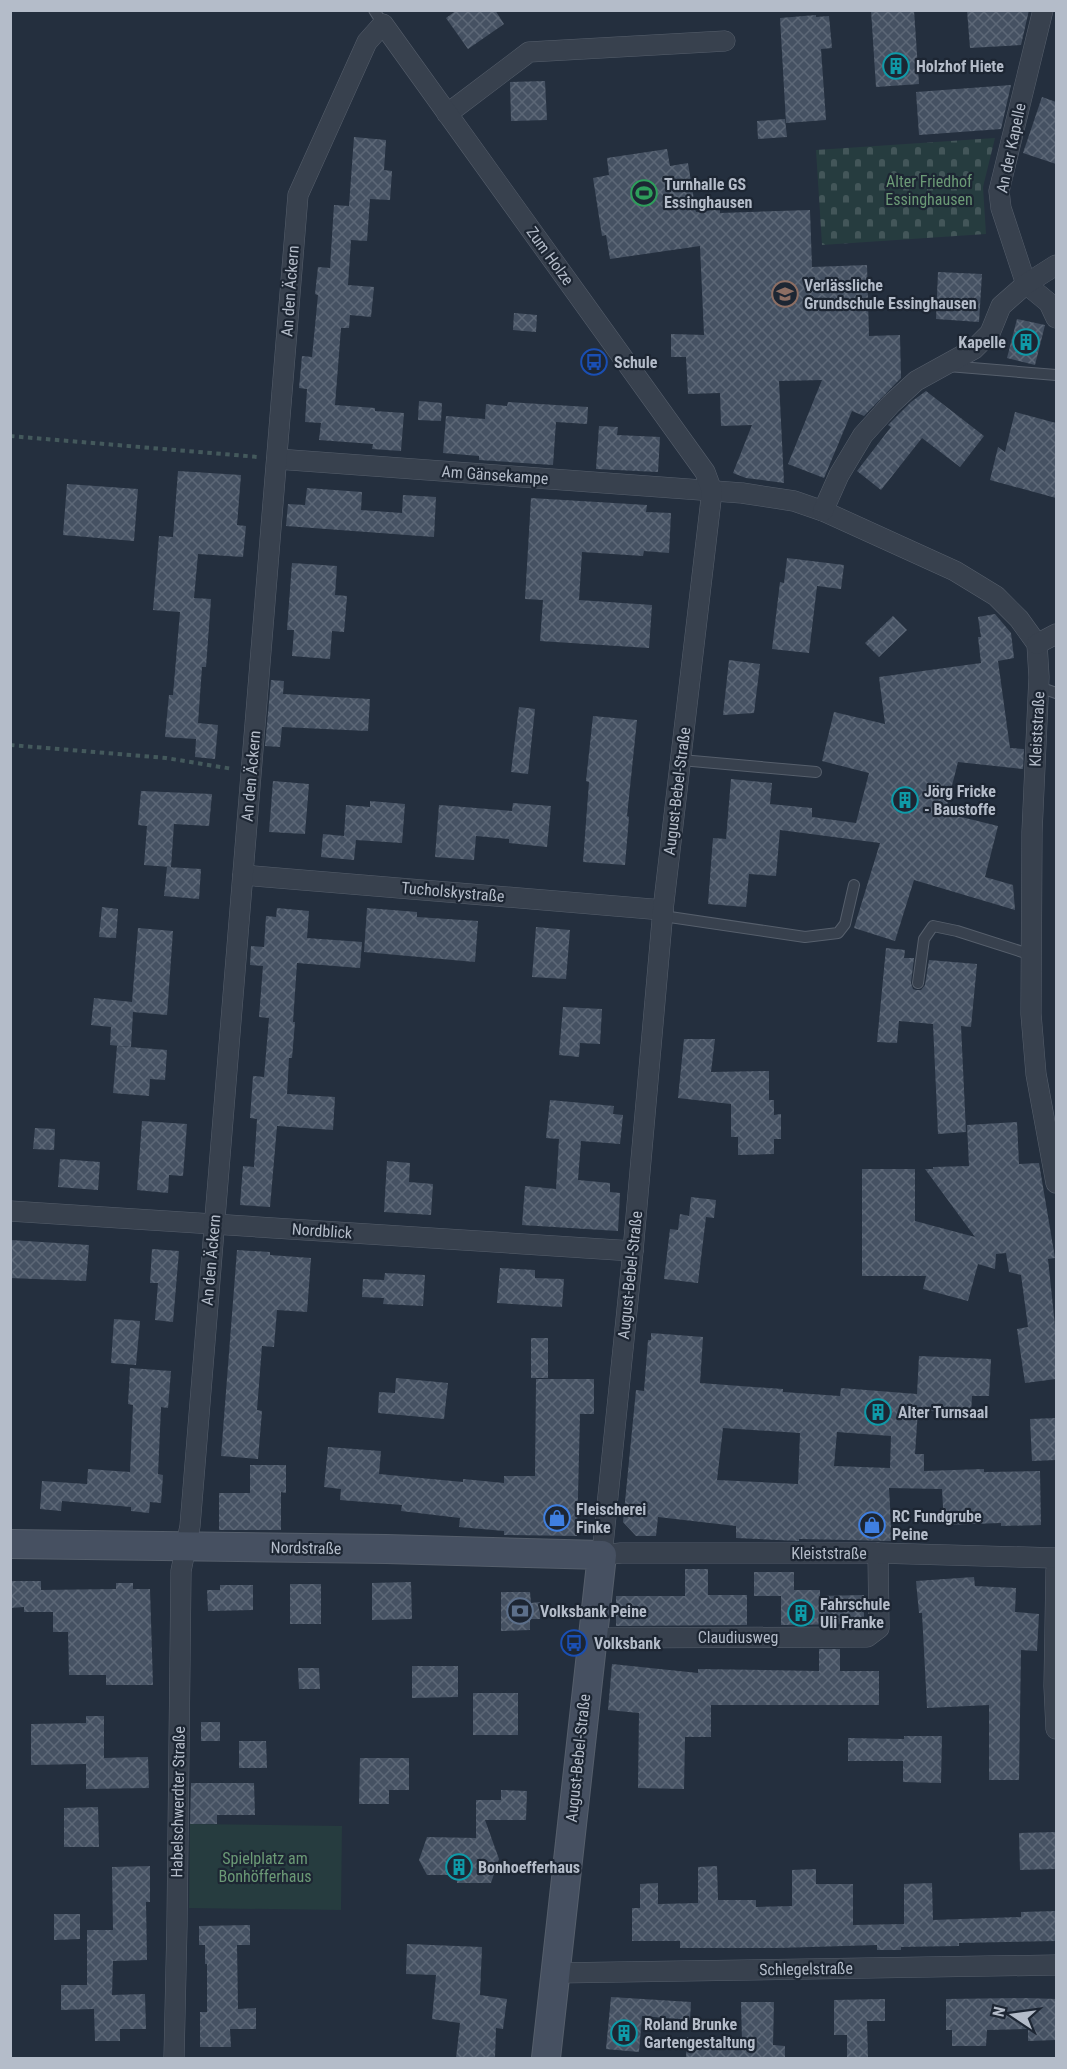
<svg xmlns="http://www.w3.org/2000/svg" width="1067" height="2069" viewBox="0 0 1067 2069" font-family="'Roboto Condensed',sans-serif">
<style>
.green{fill:#263c3f}
.cemetery{fill:url(#cemetery-stones)}
.building{fill:url(#building-cross-hatch);fill-rule:evenodd}
.lines{fill:none;stroke-linecap:round;stroke-linejoin:round}
.lane-casing{stroke:#565f6c;stroke-width:12}
.street-casing{stroke:#565f6c;stroke-width:21}
.secondary-casing{stroke:#565f6c;stroke-width:30}
.path{stroke:#44595c;stroke-width:4;stroke-dasharray:4.5 4.5;stroke-linecap:butt}
.lane{stroke:#38414e;stroke-width:10}
.street{stroke:#38414e;stroke-width:20}
.secondary{stroke:#465061;stroke-width:28}
.labels{text-anchor:middle;dominant-baseline:central;stroke-width:4.5;stroke-linejoin:round;paint-order:stroke}
.poi-label{font-size:16px;font-weight:bold;fill:#b4bcc9;stroke:#1d2633;text-anchor:start}
.street-label{font-size:16px;fill:#b4bcc9;stroke:#1d2633}
.park-label{font-size:16px;fill:#6b9a76;stroke:#1d2633}
</style>
<defs>
<pattern id="cemetery-stones" width="16" height="16" patternUnits="userSpaceOnUse" patternTransform="scale(1.5)"><rect width="16" height="16" fill="#263c3f"/><path d="M2 7V4a2 2 0 0 1 4 0v3zM10 15v-3a2 2 0 0 1 4 0v3z" fill="#435659"/></pattern>
<pattern id="building-cross-hatch" width="8" height="8" patternUnits="userSpaceOnUse" patternTransform="scale(1.5)"><rect width="8" height="8" fill="#455162"/><path d="M0 0l8 8M0 8l8-8" fill="none" stroke="#5d6877"/></pattern>
</defs>
<rect width="100%" height="100%" fill="#242f3e"/>
<polygon class="green" points="190,1824 342,1826 341,1910 189,1908"/>
<polygon class="cemetery" points="995,138 983,187 986,234 822,245 816,150"/>
<g class="building">
<polygon points="457,10 495,10 504,24 468,49 446,18"/>
<polygon points="871,10 914,10 919,84 876,87"/>
<polygon points="967,10 1029,10 1021,45 970,48"/>
<polygon points="816,15 816,17 829,16 832,48 821,49 826,120 786,123 780,18"/>
<polygon points="545,81 547,120 511,121 510,82"/>
<polygon points="1011,85 1001,129 919,135 916,92"/>
<polygon points="1042,97 1056,102 1056,164 1023,153"/>
<polygon points="785,119 787,137 758,139 757,121"/>
<polygon points="354,137 386,140 384,170 392,171 390,200 370,199 367,241 351,240 348,285 374,287 371,317 350,315 349,328 341,328 335,405 375,408 375,411 404,413 401,451 372,449 373,444 319,440 321,423 305,422 307,389 299,388 302,356 312,357 318,295 315,294 318,267 330,268 334,205 349,206"/>
<polygon points="667,149 670,166 688,163 696,212 720,209 720,213 810,210 812,267 867,265 869,336 900,335 901,378 864,416 852,411 824,478 788,464 822,380 779,381 784,483 746,478 733,473 752,425 721,426 720,393 688,394 686,357 671,357 671,334 704,335 700,246 610,259 606,235 602,236 593,178 609,175 607,158"/>
<polygon points="938,272 982,274 979,322 936,319"/>
<polygon points="514,313 537,315 536,332 513,330"/>
<polygon points="1017,319 1045,325 1035,365 1007,358"/>
<polygon points="926,391 984,436 960,467 922,438 881,490 857,471 891,427 888,425 911,402"/>
<polygon points="419,401 442,403 441,421 418,420"/>
<polygon points="508,402 588,407 587,424 556,422 553,465 479,460 479,456 443,453 446,416 485,419 486,404 507,406"/>
<polygon points="1015,412 1056,423 1056,498 990,480 998,447 1005,452"/>
<polygon points="599,426 618,427 617,435 660,437 658,472 596,469"/>
<polygon points="178,471 241,475 237,525 246,526 243,557 198,554 194,598 211,599 206,667 202,667 198,723 218,725 215,759 195,757 196,739 165,737 169,695 173,695 180,612 153,610 159,536 173,537"/>
<polygon points="67,484 138,489 134,541 63,535"/>
<polygon points="307,488 362,492 361,510 402,513 403,495 436,497 434,537 286,526 288,504 305,505"/>
<polygon points="531,498 647,505 646,512 671,513 669,553 644,551 643,556 582,552 579,600 652,605 649,648 540,641 543,600 525,599"/>
<polygon points="787,558 844,565 841,589 817,586 809,653 772,649 780,582 784,583"/>
<polygon points="292,563 337,566 335,595 347,596 344,632 332,631 330,659 292,656 294,630 287,630"/>
<polygon points="995,614 1011,633 1014,658 998,661 1010,748 1024,749 1023,769 958,762 945,813 998,826 985,877 1013,885 1015,910 914,880 895,941 854,928 880,843 780,830 776,876 749,874 746,907 708,904 713,838 726,839 731,779 772,783 770,804 812,808 812,817 856,823 869,773 822,761 834,712 885,724 879,677 981,663 978,637 981,637 978,617"/>
<polygon points="893,616 907,630 879,657 865,643"/>
<polygon points="729,660 760,664 754,713 723,715"/>
<polygon points="271,680 284,681 283,694 370,699 368,731 282,727 280,747 265,746"/>
<polygon points="519,707 535,709 528,774 511,772"/>
<polygon points="593,716 637,720 627,816 629,817 625,865 583,862 589,782 586,781"/>
<polygon points="273,781 309,784 305,834 269,832"/>
<polygon points="141,791 212,794 209,826 174,824 171,867 144,865 147,826 138,825"/>
<polygon points="370,801 405,804 402,843 356,840 354,860 321,857 323,834 344,836 346,805 370,807"/>
<polygon points="513,803 551,806 547,847 509,843 509,839 476,836 474,860 435,857 439,805 512,811"/>
<polygon points="167,867 201,869 199,899 164,896"/>
<polygon points="102,907 118,909 116,938 99,937"/>
<polygon points="277,908 309,911 307,938 362,942 360,968 297,963 293,1022 295,1022 292,1058 289,1058 287,1094 335,1097 333,1130 277,1126 270,1207 240,1205 243,1166 254,1167 257,1119 250,1118 253,1076 264,1077 269,1018 259,1017 263,966 250,965 251,946 264,947 266,916 276,917"/>
<polygon points="367,908 417,912 417,917 478,921 475,962 364,952"/>
<polygon points="536,927 570,930 566,979 532,977"/>
<polygon points="138,928 173,931 167,1015 133,1012 131,1047 110,1045 111,1027 91,1025 94,998 132,1002"/>
<polygon points="886,948 905,950 904,958 914,958 911,983 913,989 916,990 921,990 925,985 929,960 977,964 971,1027 961,1026 966,1132 938,1134 933,1024 899,1021 897,1043 877,1042"/>
<polygon points="563,1007 602,1009 600,1044 580,1043 579,1057 559,1055"/>
<polygon points="684,1039 715,1039 711,1072 769,1071 769,1100 774,1100 774,1115 781,1114 781,1139 774,1139 774,1154 738,1155 738,1137 731,1137 731,1104 678,1098"/>
<polygon points="117,1046 167,1050 165,1080 150,1079 149,1096 113,1093"/>
<polygon points="550,1100 614,1106 613,1114 623,1115 620,1144 581,1141 578,1180 610,1183 610,1192 620,1193 618,1231 522,1225 525,1186 556,1189 559,1139 546,1138"/>
<polygon points="142,1121 187,1124 183,1176 169,1175 168,1193 137,1190"/>
<polygon points="1017,1122 1019,1164 1039,1163 1055,1258 1048,1259 1056,1335 1056,1379 1025,1383 1017,1329 1028,1327 1021,1275 1009,1272 1006,1253 996,1254 995,1269 978,1264 968,1301 923,1289 926,1276 862,1276 862,1169 915,1169 915,1221 975,1237 925,1169 933,1169 933,1167 969,1166 967,1125"/>
<polygon points="35,1128 55,1129 54,1150 33,1149"/>
<polygon points="60,1159 100,1162 98,1190 58,1187"/>
<polygon points="387,1161 410,1163 409,1182 433,1184 431,1215 384,1212"/>
<polygon points="691,1197 716,1200 714,1218 706,1217 698,1283 664,1279 670,1229 678,1230 680,1214 689,1216"/>
<polygon points="10,1240 89,1245 86,1281 10,1278"/>
<polygon points="152,1249 179,1251 173,1322 155,1320 158,1283 150,1283"/>
<polygon points="237,1250 270,1252 270,1255 311,1258 307,1312 277,1310 274,1347 262,1346 257,1410 262,1411 258,1459 221,1456"/>
<polygon points="500,1268 535,1270 535,1278 564,1279 562,1307 497,1303"/>
<polygon points="385,1273 425,1275 423,1306 383,1304 384,1298 362,1297 363,1279 384,1280"/>
<polygon points="114,1319 140,1321 136,1365 111,1363"/>
<path d="M651,1333L703,1337L700,1383L783,1389V1392L840,1396L841,1388L917,1394L919,1356L991,1359L989,1396H972L971,1414L918,1410L915,1454H924V1471L984,1469V1472L1040,1471L1041,1525L1001,1526V1523L944,1525L942,1489L889,1488L892,1541L799,1539V1541L736,1538V1526L658,1517L656,1536H636L623,1522L636,1390L644,1391L648,1340H651ZM723,1428L800,1433L798,1484L717,1480ZM837,1432L891,1436L890,1468L834,1466Z"/>
<rect x="531" y="1338" width="17" height="40"/>
<polygon points="130,1368 171,1371 168,1408 161,1407 158,1474 163,1475 161,1503 150,1502 149,1513 131,1511 131,1507 62,1501 61,1511 40,1509 42,1481 87,1484 88,1469 130,1472 133,1405 128,1404"/>
<polygon points="396,1378 448,1383 444,1419 378,1413 379,1392 395,1393"/>
<polygon points="536,1379 594,1379 594,1414 580,1414 577,1536 504,1535 504,1531 459,1527 460,1518 401,1511 402,1505 340,1500 341,1489 324,1487 328,1447 381,1451 379,1474 463,1482 463,1479 504,1483 504,1476 535,1476"/>
<polygon points="1056,1418 1056,1460 1032,1461 1030,1419"/>
<polygon points="250,1465 286,1465 286,1493 281,1492 281,1530 219,1530 219,1493 250,1493"/>
<polygon points="685,1569 708,1569 708,1595 747,1595 747,1625 616,1626 616,1596 685,1596"/>
<polygon points="754,1572 794,1572 794,1590 820,1590 820,1596 864,1595 864,1624 781,1625 781,1596 754,1596"/>
<polygon points="974,1577 975,1586 1016,1588 1015,1612 1039,1614 1037,1651 1021,1650 1019,1780 989,1780 989,1705 927,1708 922,1613 919,1613 916,1581"/>
<polygon points="10,1581 41,1581 41,1590 116,1589 116,1583 133,1583 133,1589 150,1589 153,1685 106,1685 106,1675 69,1675 68,1632 53,1632 53,1612 24,1612 24,1607 10,1608"/>
<polygon points="411,1582 412,1619 372,1620 372,1583"/>
<rect x="290" y="1584" width="31" height="40"/>
<polygon points="220,1585 253,1585 253,1610 208,1611 207,1590 220,1590"/>
<polygon points="501,1592 530,1592 531,1603 540,1602 540,1619 530,1619 530,1630 501,1631"/>
<polygon points="819,1649 840,1649 840,1671 879,1671 879,1705 711,1705 711,1737 685,1737 684,1789 638,1788 639,1713 608,1710 612,1664 698,1673 698,1669 819,1671"/>
<polygon points="412,1666 458,1666 458,1697 412,1698"/>
<polygon points="298,1668 319,1668 320,1689 299,1689"/>
<rect x="473" y="1693" width="45" height="42"/>
<polygon points="86,1716 104,1716 104,1758 148,1757 149,1788 86,1789 86,1764 31,1765 31,1724 86,1723"/>
<rect x="201" y="1722" width="19" height="19"/>
<polygon points="904,1736 942,1736 941,1783 903,1782 903,1761 848,1761 848,1738 904,1739"/>
<polygon points="239,1741 266,1741 267,1768 239,1768"/>
<polygon points="360,1758 409,1758 409,1790 389,1790 389,1804 359,1804"/>
<polygon points="191,1783 254,1783 255,1815 217,1815 217,1824 190,1824"/>
<polygon points="501,1790 527,1791 526,1820 485,1820 499,1859 491,1883 457,1883 457,1875 427,1875 419,1860 427,1837 476,1838 476,1800 501,1800"/>
<polygon points="98,1807 99,1847 64,1847 64,1808"/>
<polygon points="1056,1832 1056,1869 1020,1870 1019,1833"/>
<polygon points="150,1866 150,1902 146,1902 147,1960 113,1961 112,1995 145,1994 146,2029 120,2029 120,2041 95,2041 94,2009 61,2010 61,1985 87,1985 87,1930 113,1930 112,1867"/>
<polygon points="717,1866 718,1900 756,1900 756,1907 792,1906 792,1870 816,1869 816,1884 853,1884 853,1925 904,1924 904,1884 932,1883 933,1920 1021,1917 1021,1912 1056,1911 1056,1941 959,1943 959,1946 901,1947 901,1950 877,1950 877,1945 779,1948 680,1948 680,1941 632,1941 632,1908 640,1908 640,1884 658,1883 658,1904 698,1903 698,1867"/>
<polygon points="54,1914 80,1914 80,1939 54,1940"/>
<polygon points="250,1925 250,1945 237,1945 238,2009 256,2008 256,2029 230,2029 231,2047 200,2047 200,2012 207,2012 207,1964 205,1964 205,1945 199,1945 199,1926"/>
<polygon points="407,1944 482,1947 480,1995 507,1999 503,2029 496,2028 495,2058 456,2058 460,2023 432,2019 436,1975 406,1974"/>
<polygon points="611,1997 691,2002 690,2020 642,2016 639,2052 606,2049"/>
<polygon points="1026,1998 1056,1999 1056,2040 1028,2041 1028,2029 987,2030 986,2046 952,2046 952,2030 946,2030 946,1999"/>
<polygon points="885,1999 885,2021 867,2021 868,2058 847,2058 847,2035 834,2035 834,2000"/>
<polygon points="741,2002 774,2002 773,2045 785,2046 785,2058 686,2058 687,2037 742,2042"/>
</g>
<g class="lines">
<g class="lane-casing">
<g id="lane">
<polyline points="374,10 383,24"/>
<polyline points="948,366 1056,375"/>
<polyline points="1039,687 1056,693"/>
<polyline points="681,760 816,772"/>
<polyline points="663,916 805,937 838,933 845,924 854,885"/>
<polyline points="918,983 924,939 933,926 957,931 1032,955"/>
</g>
</g>
<g class="street-casing">
<g id="street">
<polyline points="1043,10 999,191 1001,208 1026,284 1049,303 1056,318"/>
<polyline points="447,114 529,52 725,41"/>
<polyline points="277,459 742,493 794,501 823,511 955,571 996,596 1019,619 1037,644 1039,677 1032,832 1031,1014 1036,1074 1056,1183"/>
<polyline points="823,511 839,475 863,435 891,404 916,381 974,349 990,333 1001,306 1026,284 1056,265"/>
<polyline points="1037,644 1056,634"/>
<polyline points="243,875 663,910"/>
<polyline points="10,1211 633,1251"/>
<polyline points="1056,1570 1054,1686 1056,1729"/>
<polyline points="592,1638 867,1637 879,1628 878,1553"/>
<polyline points="555,1973 1056,1965"/>
<polyline points="174,2058 177,1925 181,1571 190,1526 298,195 367,42 383,24 705,472 712,491 663,910 633,1251 602,1555 621,1553 878,1553 1056,1558"/>
</g>
</g>
<g class="secondary-casing">
<polyline id="secondary" points="10,1544 386,1549 602,1555 546,2058"/>
</g>
<g class="path">
<polyline points="10,436 258,457"/>
<polyline points="10,745 166,758 233,769"/>
</g>
<use href="#lane" class="lane"/>
<use href="#street" class="street"/>
<use href="#secondary" class="secondary"/>
</g>
<defs>
<g id="building-ring" transform="scale(1.35)"><circle r="9.5" fill="#1d2633" stroke="#0f9aa8" stroke-width="1.5"/><path d="M-4-6H4V6H1V3H-1V6H-4ZM-2.5-4.3h1.7v1.8h-1.7ZM.8-4.3h1.7v1.8H.8ZM-2.5-1h1.7V.8h-1.7ZM.8-1h1.7V.8H.8Z" fill="#0f9aa8"/></g>
<g id="stadium-ring" transform="scale(1.35)"><circle r="9.5" fill="#1d2633" stroke="#2e9e5b" stroke-width="1.5"/><path d="M0-5a6.5 5 0 1 0 0 10a6.5 5 0 1 0 0-10ZM-3.5-1.8h7v3.6h-7Z" fill="#2e9e5b"/></g>
<g id="school-ring" transform="scale(1.35)"><circle r="9.5" fill="#1d2633" stroke="#8d6e63" stroke-width="1.5"/><path d="M0-5L7-2L0 1L-7-2ZM-4 1L0 2.5L4 1V4Q0 6-4 4Z" fill="#8d6e63"/></g>
<g id="bus-ring" transform="scale(1.35)"><circle r="9.5" fill="#1d2633" stroke="#1a4fb4" stroke-width="1.5"/><path d="M-5-6H5V4H4V6H2V4H-2V6H-4V4H-5ZM-3.5-4V0h7V-4ZM-3.5 1.2v1.5H-2V1.2ZM2 1.2v1.5H3.5V1.2Z" fill="#1a4fb4"/></g>
<g id="shop-ring" transform="scale(1.35)"><circle r="9.5" fill="#1d2633" stroke="#3f7fe0" stroke-width="1.5"/><path d="M-5-2.5h2.3a2.7 3.5 0 0 1 5.4 0H5L5.5 6h-11ZM-1.5-2.5h3a1.5 2.3 0 0 0-3 0Z" fill="#3f7fe0"/></g>
<g id="bank-ring" transform="scale(1.35)"><circle r="9.5" fill="#1d2633" stroke="#5c6f8a" stroke-width="1.5"/><path d="M-6-4H6V4H-6ZM0-2.3a2.3 2.3 0 1 0 0 4.6a2.3 2.3 0 1 0 0-4.6Z" fill="#5c6f8a"/></g>
</defs>
<g fill-rule="evenodd">
<use href="#building-ring" x="896" y="66"/>
<use href="#stadium-ring" x="644" y="193"/>
<use href="#school-ring" x="785" y="294"/>
<use href="#building-ring" x="1026" y="342"/>
<use href="#bus-ring" x="594" y="362"/>
<use href="#building-ring" x="905" y="800"/>
<use href="#building-ring" x="878" y="1412"/>
<use href="#shop-ring" x="557" y="1518"/>
<use href="#shop-ring" x="872" y="1525"/>
<use href="#bank-ring" x="520" y="1611"/>
<use href="#building-ring" x="801" y="1613"/>
<use href="#bus-ring" x="574" y="1643"/>
<use href="#building-ring" x="459" y="1867"/>
<use href="#building-ring" x="624" y="2033"/>
</g>
<g class="labels">
<g class="poi-label">
<text x="916" y="66">Holzhof Hiete</text>
<text x="664" y="184">Turnhalle GS<tspan x="664" dy="18">Essinghausen</tspan></text>
<text x="804" y="285">Verlässliche<tspan x="804" dy="18">Grundschule Essinghausen</tspan></text>
<text x="1006" y="342" text-anchor="end">Kapelle</text>
<text x="614" y="362">Schule</text>
<text x="924" y="791">Jörg Fricke<tspan x="924" dy="18">- Baustoffe</tspan></text>
<text x="898" y="1412">Alter Turnsaal</text>
<text x="576" y="1509">Fleischerei<tspan x="576" dy="18">Finke</tspan></text>
<text x="892" y="1516">RC Fundgrube<tspan x="892" dy="18">Peine</tspan></text>
<text x="820" y="1604">Fahrschule<tspan x="820" dy="18">Uli Franke</tspan></text>
<text x="540" y="1611">Volksbank Peine</text>
<text x="594" y="1643">Volksbank</text>
<text x="478" y="1867">Bonhoefferhaus</text>
<text x="644" y="2024">Roland Brunke<tspan x="644" dy="18">Gartengestaltung</tspan></text>
</g>
<g class="street-label">
<text transform="translate(1011 148) rotate(-78)">An der Kapelle</text>
<text transform="translate(550 256) rotate(54)">Zum Holze</text>
<text transform="translate(290 291) rotate(-86)">An den Äckern</text>
<text transform="translate(495 475) rotate(4)">Am Gänsekampe</text>
<text transform="translate(1037 729) rotate(-87)">Kleiststraße</text>
<text transform="translate(251 776) rotate(-85)">An den Äckern</text>
<text transform="translate(677 791) rotate(-83)">August-Bebel-Straße</text>
<text transform="translate(453 892) rotate(5)">Tucholskystraße</text>
<text transform="translate(322 1231) rotate(4)">Nordblick</text>
<text transform="translate(211 1260) rotate(-85)">An den Äckern</text>
<text transform="translate(630 1275) rotate(-84)">August-Bebel-Straße</text>
<text transform="translate(306 1548) rotate(1)">Nordstraße</text>
<text x="829" y="1553">Kleiststraße</text>
<text x="738" y="1637">Claudiusweg</text>
<text transform="translate(578 1758) rotate(-84)">August-Bebel-Straße</text>
<text transform="translate(178 1802) rotate(-89)">Habelschwerdter Straße</text>
<text transform="translate(806 1969) rotate(-1)">Schlegelstraße</text>
</g>
<g class="park-label">
<text x="929" y="181">Alter Friedhof<tspan x="929" dy="18">Essinghausen</tspan></text>
<text x="265" y="1858">Spielplatz am<tspan x="265" dy="18">Bonhöfferhaus</tspan></text>
</g>
</g>
<rect width="1067" height="2069" fill="none" stroke="#b4bcc9" stroke-width="24"/>
<g transform="translate(1013 2015) rotate(283)" stroke="#1d2633" stroke-width="4.5" paint-order="stroke">
<path d="M0-4.5L10 22L0 15L-10 22Z" fill="#b4bcc9"/>
<text y="-9" font-size="16" font-weight="bold" text-anchor="middle" fill="#b4bcc9">N</text>
</g>
</svg>
